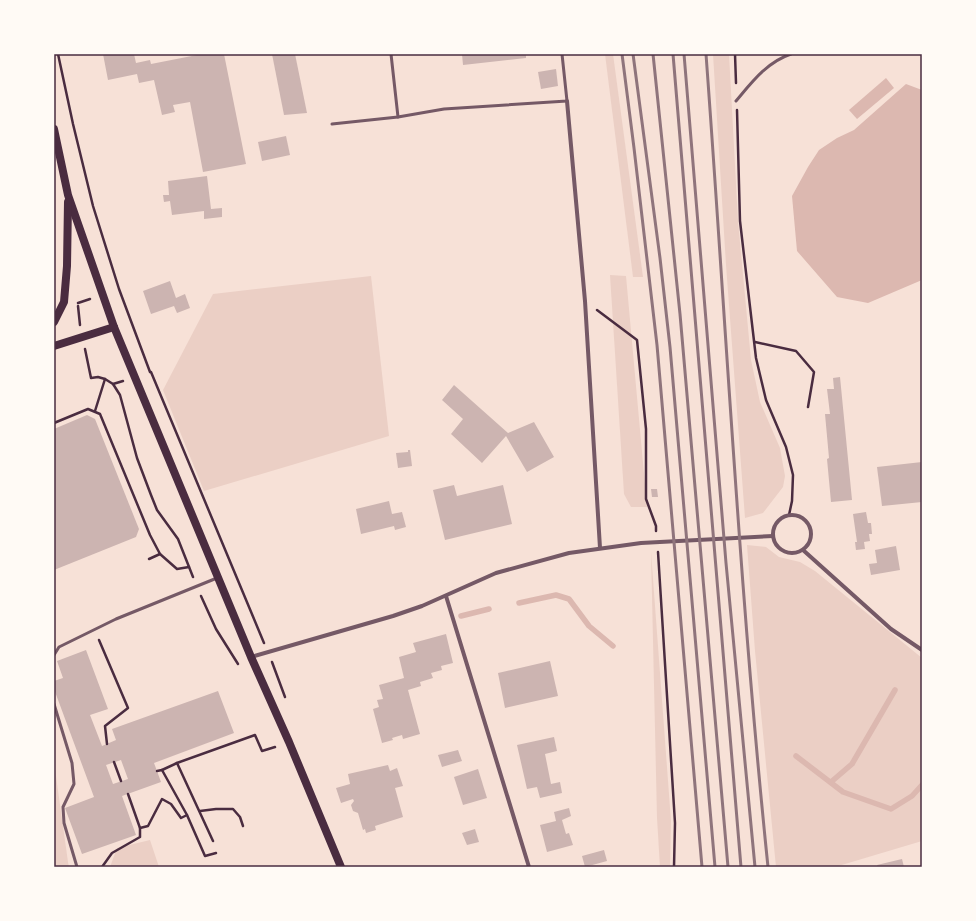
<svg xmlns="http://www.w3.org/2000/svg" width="976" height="921" viewBox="0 0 976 921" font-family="Arial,sans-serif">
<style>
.green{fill:#ebcfc5}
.water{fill:#dcb8b0}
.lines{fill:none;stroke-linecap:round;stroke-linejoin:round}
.stream{stroke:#dcb8b0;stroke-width:5.5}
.building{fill:#ccb4b1;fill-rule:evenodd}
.path{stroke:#4a2c40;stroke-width:2.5}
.service{stroke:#755966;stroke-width:3}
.minor{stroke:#755966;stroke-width:4}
.secondary{stroke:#4a2c40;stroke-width:8}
.rail{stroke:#8f747c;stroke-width:3}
.neatline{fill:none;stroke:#4a2c40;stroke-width:1.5}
</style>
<rect width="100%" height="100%" fill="#f7e1d7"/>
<g class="green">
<polygon points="605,54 613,54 643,277 633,277"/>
<polygon points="713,54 729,54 738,221 751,360 760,402 780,448 785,476 783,487 763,513 745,518 726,265"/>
<polygon points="610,275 626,276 647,507 631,507 624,494"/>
<polygon points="371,276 389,436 204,491 163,390 213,294"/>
<polygon points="747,545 766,547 779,557 800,562 815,571 922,658 922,841 835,867 776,867 755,651"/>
<polygon points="651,552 671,821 670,867 660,867 657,818"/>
<polygon points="54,762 68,862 69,867 54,867"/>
<polygon points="150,840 159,867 110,867 117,848"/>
</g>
<g class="water">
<polygon points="886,78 894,88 857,119 849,110"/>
<polygon points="906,84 922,90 922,280 868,303 837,297 797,251 792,196 808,167 819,150 837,138 854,130"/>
</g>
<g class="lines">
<g class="stream">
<polyline points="519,603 556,595 569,599 589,626 613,646"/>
<polyline points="461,616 489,609"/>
<polyline points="796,756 843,792 891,809 912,796 922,785"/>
<polyline points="831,782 852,764 895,690"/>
</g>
</g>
<g class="building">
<polygon points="103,54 134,54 136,63 150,60 151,64 202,54 224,54 246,164 203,172 190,102 173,105 175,112 162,115 154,80 139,83 137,74 108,80"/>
<polygon points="272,54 295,54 307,113 284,115"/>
<polygon points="462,54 526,54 526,58 463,65"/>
<polygon points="556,69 558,86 541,89 538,72"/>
<polygon points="286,136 290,155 262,161 258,142"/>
<polygon points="207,176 211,209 222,208 222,217 204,219 204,211 172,215 170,201 164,202 163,195 169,195 168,181"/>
<polygon points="170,281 176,298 185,294 190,308 177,313 174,306 151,314 143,291"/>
<polygon points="840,377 852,500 831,502 827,459 829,458 825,414 830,414 827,389 834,389 833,378"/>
<polygon points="454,385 508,433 534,422 554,457 527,472 506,436 482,463 451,434 463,419 442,400"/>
<polygon points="87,415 95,419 139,529 136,537 54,570 54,429"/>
<polygon points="408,450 410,450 412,466 398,468 396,453 408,452"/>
<polygon points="922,462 922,502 882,506 877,467"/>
<polygon points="454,485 457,496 503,485 512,524 445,540 433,490"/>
<polygon points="651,489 657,489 658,497 652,497"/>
<polygon points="389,501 392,514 402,512 406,527 395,530 394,526 361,534 356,509"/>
<polygon points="866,512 868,523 871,523 872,534 869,534 870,541 864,542 865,549 856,550 855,542 857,542 853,514"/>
<polygon points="896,546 900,570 871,575 869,564 877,563 875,550"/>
<polygon points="446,634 453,663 441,666 442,670 431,673 433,678 420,682 421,686 408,690 420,734 403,739 402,735 392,738 393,740 382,743 373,709 379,707 377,700 383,699 379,685 404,678 399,657 416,652 413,643"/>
<path d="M86,650L108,709L90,715L102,746L116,740L112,729L218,691L234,733L154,763L161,782L122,796L136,835L82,854L65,808L94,797L54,689V681L63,678L57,661ZM121,760L128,779L113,784L106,765Z"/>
<polygon points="550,661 558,696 505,708 498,673"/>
<polygon points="554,737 557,751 545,754 551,784 560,782 562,793 540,798 537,787 527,789 517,745"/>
<polygon points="458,750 462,761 442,767 438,755"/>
<polygon points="388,765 390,771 397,768 403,786 395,788 403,817 375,826 376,830 366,833 365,829 363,830 358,813 353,811 351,805 354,801 353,799 341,803 336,788 350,784 348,774"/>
<polygon points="478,769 487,798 463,805 454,777"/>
<polygon points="569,808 571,816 562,820 566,834 569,833 573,845 547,852 540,825 556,821 554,812"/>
<polygon points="475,829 479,842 467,845 462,833"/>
<polygon points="604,850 607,861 585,867 582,856"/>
<polygon points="902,859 904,867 878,867 877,865"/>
</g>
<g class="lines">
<g class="path">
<polyline points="58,54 73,124 93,206 119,289 150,372"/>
<polyline points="735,54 736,83"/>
<polyline points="737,110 740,221 756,358 766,400 786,447 793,475 792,501 789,515"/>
<polyline points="78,303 90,299"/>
<polyline points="78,306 80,325"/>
<polyline points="597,310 637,340 646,429 646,499 656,526 656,531"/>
<polyline points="755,342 796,351 814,372 808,407"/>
<polyline points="85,349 91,378 98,377 105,379 113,384 120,395 137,458 151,495 157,510 178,539 193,577"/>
<polyline points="151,372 264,643"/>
<polyline points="113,384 123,381"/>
<polyline points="95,411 105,379"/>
<polyline points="54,423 88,409 100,414 150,535 160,554"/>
<polyline points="658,552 675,823 674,867"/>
<polyline points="149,559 160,554 177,569 189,567"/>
<polyline points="201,596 216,629 238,664"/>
<polyline points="99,640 128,708 105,726 107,744"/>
<polyline points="272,662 285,697"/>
<polyline points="114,762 121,781"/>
<polyline points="162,770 177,763"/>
<polyline points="157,771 162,770 187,815 205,856 216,853"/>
<polyline points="200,811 216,809 233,809 240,817 243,826"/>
<polyline points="140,828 148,826 162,799 171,804 181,818 187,815"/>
<polyline points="213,841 177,763 255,735 262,751 275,747"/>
<polyline points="102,867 112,853 140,837 140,828 128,794"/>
</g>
<g class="service">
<polyline points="391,54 398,117"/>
<path d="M736,101C752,82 767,62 791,54"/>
<polyline points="332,124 398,117 444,109 567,101 562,54"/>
<polyline points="54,655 59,647 116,619 217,578"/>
<polyline points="54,704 72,763 74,784 63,807 64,823 77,867"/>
</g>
<g class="minor">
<polyline points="567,101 585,301 600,548"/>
<circle cx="792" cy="534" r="19"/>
<polyline points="803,550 891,629 922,650"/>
<polyline points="446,596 529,867"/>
<polyline points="251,657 393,616 422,606 496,573 569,553 641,543 773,536"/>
</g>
<g class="secondary">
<polyline points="54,129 68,195 114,327 251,657 289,742 341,867"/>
<polyline points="54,322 64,302 67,266 68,202"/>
<polyline points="54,346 114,327"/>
</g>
<g class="rail">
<polyline points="622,54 634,148 657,345 702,867"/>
<polyline points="633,54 660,258 670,347 715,867"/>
<polyline points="653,54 680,314 728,867"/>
<polyline points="673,54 741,867"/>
<polyline points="684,54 726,563 755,867"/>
<path d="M706,54C726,325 740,597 768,867"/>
</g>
</g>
<rect width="976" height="921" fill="none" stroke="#fffaf5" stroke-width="110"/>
<rect x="55" y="55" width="866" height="811" class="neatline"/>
</svg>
